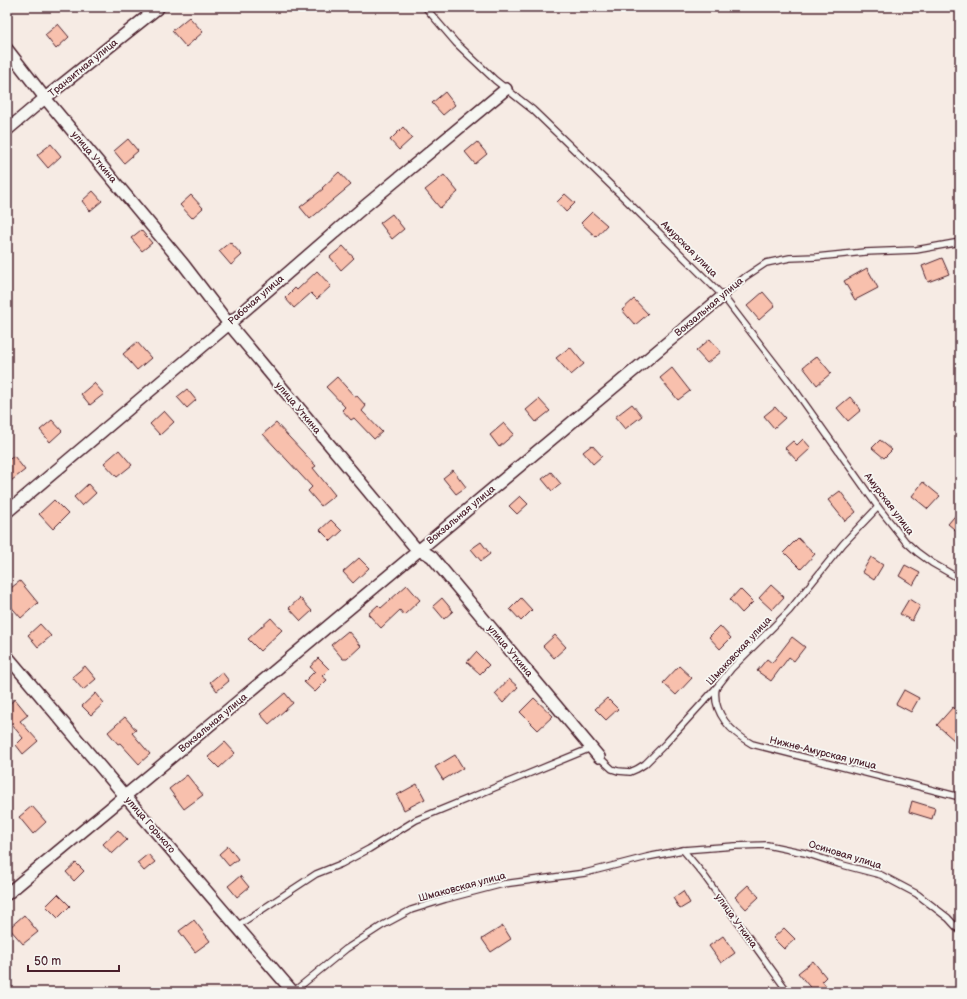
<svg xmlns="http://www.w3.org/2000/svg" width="967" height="999" viewBox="0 0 967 999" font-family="'Balsamiq Sans',sans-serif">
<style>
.building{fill:#f8c0ad;stroke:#4a1f2b}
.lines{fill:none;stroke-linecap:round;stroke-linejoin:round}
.service-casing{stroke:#4a1f2b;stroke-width:8}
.minor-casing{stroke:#4a1f2b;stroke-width:14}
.service{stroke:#f6f6f2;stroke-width:5.5}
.minor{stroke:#f6f6f2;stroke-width:11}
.labels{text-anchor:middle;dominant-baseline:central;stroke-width:3.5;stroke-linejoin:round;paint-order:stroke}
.street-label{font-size:10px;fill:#4a1f2b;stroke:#f6f6f2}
</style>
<rect width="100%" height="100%" fill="#f6ebe4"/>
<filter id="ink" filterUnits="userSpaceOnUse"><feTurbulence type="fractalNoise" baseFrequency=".025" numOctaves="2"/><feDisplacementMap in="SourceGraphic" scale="8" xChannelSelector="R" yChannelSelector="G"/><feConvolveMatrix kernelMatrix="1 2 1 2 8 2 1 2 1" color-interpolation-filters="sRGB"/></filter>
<g filter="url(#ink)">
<g class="building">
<polygon points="189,17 203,32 186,47 172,31"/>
<polygon points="58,24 69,37 56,49 45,35"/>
<polygon points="445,92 455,105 443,115 432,103"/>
<polygon points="403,127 412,138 399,150 390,140"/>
<polygon points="128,139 138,151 124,163 114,151"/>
<polygon points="477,142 487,154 475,164 465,152"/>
<polygon points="51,144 61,156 48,168 37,155"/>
<polygon points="339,172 351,185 310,219 300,207 323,189 322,188"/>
<polygon points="444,175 458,192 440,208 425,190"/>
<polygon points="93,191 102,201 90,211 82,201"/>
<polygon points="565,194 575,203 566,212 557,202"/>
<polygon points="191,195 203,208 192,218 180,205"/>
<polygon points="592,212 607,225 596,237 581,223"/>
<polygon points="392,214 404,229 392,239 380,223"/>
<polygon points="141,230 152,243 142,251 131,238"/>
<polygon points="230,242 242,255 231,265 219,251"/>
<polygon points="343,246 354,258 341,270 330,257"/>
<polygon points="942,258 949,274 928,282 922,266"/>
<polygon points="867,268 878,288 855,300 844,281"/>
<polygon points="317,271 331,286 317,299 311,293 294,308 285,298 295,288 297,290"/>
<polygon points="763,292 775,306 759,320 747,306"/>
<polygon points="634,299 648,314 635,325 622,310"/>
<polygon points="710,339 721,352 707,363 696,351"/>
<polygon points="137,342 151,358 137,370 123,354"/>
<polygon points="570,347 584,364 571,375 556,358"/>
<polygon points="817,356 831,373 817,385 803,367"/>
<polygon points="672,368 690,391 678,400 660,378"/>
<polygon points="337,377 355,397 357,396 366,406 362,411 382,432 374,439 354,418 351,420 342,410 345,407 326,387"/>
<polygon points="94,383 104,394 90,405 81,394"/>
<polygon points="187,389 196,400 187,408 177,397"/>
<polygon points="850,397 861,410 848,421 837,408"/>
<polygon points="539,399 550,411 536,422 526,410"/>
<polygon points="632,404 642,416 625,429 615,417"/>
<polygon points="775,407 785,418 774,428 764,416"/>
<polygon points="164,411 174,422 160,435 150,424"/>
<polygon points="52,420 62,431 50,442 40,430"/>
<polygon points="276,423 316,466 313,468 335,495 321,506 308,491 312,487 263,434"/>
<polygon points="504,423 514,434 499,447 490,435"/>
<polygon points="803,439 811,448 797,461 785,448 793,441 797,445"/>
<polygon points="880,440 892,450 884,458 872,448"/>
<polygon points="592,445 602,456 593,464 583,452"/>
<polygon points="119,450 132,465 117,477 104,463"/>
<polygon points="14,456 25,470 7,484 7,461"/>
<polygon points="453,470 466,487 456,494 443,478"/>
<polygon points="551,472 561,484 552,491 542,479"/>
<polygon points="923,482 940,496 928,509 912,496"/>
<polygon points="88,484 96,493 82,506 74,497"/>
<polygon points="840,491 856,512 845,521 828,500"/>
<polygon points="520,496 528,504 517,514 509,506"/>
<polygon points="54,500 68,514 53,529 39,514"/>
<polygon points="960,510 960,534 948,524"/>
<polygon points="331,520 342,531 331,541 320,530"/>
<polygon points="798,538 815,554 801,569 784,552"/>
<polygon points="481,542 490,554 481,561 471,549"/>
<polygon points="871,557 883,565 874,580 862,572"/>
<polygon points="359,558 369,568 353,583 343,572"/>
<polygon points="905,565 920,573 913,585 899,576"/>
<polygon points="20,581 38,603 21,618 7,602 7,591"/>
<polygon points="407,585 420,600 404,615 400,610 381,628 368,614 378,605 381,608"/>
<polygon points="771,585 784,597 772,610 759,598"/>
<polygon points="740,589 753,602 742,613 730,600"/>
<polygon points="300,598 312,611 301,621 289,608"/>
<polygon points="442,598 453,611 444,619 433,606"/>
<polygon points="521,598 532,610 521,621 510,609"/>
<polygon points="909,599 920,606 912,621 900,614"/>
<polygon points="271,618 282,630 260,651 248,639"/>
<polygon points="40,624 51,636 38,647 28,635"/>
<polygon points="720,626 731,638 720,649 709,637"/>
<polygon points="348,631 361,646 347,659 343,659 331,645"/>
<polygon points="555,635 566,647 554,658 543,646"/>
<polygon points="792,637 805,647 794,661 789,657 771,681 757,671 767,659 772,663"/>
<polygon points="476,652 489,665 480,674 467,662"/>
<polygon points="318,658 329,669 322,676 327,680 315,692 304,682 315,671 310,667"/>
<polygon points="85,666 96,679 83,690 72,677"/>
<polygon points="679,666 692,678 676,695 663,683"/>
<polygon points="222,672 229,681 217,691 210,682"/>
<polygon points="509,679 518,687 503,703 495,694"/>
<polygon points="904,690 919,698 911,712 896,704"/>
<polygon points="96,693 104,703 91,715 82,706"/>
<polygon points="285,693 293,703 269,724 260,714"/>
<polygon points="534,698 553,716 538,730 520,712"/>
<polygon points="607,698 618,709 606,720 595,709"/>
<polygon points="15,699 28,715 20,721 38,741 23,754 16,745 23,738 7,719 7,706"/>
<polygon points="953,707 960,713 960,735 955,741 937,725"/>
<polygon points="125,717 136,730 132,733 150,754 139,764 120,743 118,744 108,732"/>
<polygon points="225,742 235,753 219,768 208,757"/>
<polygon points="455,755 463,768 443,780 435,767"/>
<polygon points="187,775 203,795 184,809 169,789"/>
<polygon points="417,784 425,799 404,810 397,795"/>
<polygon points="912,801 935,808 932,819 909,812"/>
<polygon points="32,806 46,822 33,834 19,817"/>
<polygon points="118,830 127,840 112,854 103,844"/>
<polygon points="228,846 238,859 229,866 219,854"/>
<polygon points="148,854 155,862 144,871 137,863"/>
<polygon points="76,863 84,871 74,881 66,872"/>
<polygon points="240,876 249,887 237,897 228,886"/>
<polygon points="748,885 759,897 746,909 735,897"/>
<polygon points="683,891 690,903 680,909 673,898"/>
<polygon points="58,894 70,906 58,918 46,906"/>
<polygon points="24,915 38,932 23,944 9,928"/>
<polygon points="194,920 210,941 195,952 179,931"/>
<polygon points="503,926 511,939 491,952 482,939"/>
<polygon points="784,928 795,939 784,949 773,938"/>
<polygon points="723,936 735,953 721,963 709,946"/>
<polygon points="813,961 826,977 822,981 831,992 814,992 798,973"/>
</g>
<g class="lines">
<g class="service-casing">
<g id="service">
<polyline points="425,7 456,43 495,80 533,110 624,198 723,296 793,387 878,507 905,541 917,552 932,563 960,579"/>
<polyline points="723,296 745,277 766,263 790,258 816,257 865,252 916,250 960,242"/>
<path d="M716,688C712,713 732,733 752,744L960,797"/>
<polyline points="599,757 612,769 618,771 630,772 637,769 645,764 665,744 717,687 731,669 789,611 843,544 878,507"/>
<polyline points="683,850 703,874 788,992"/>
<polyline points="237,926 316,874 341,864 369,849 416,820 591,748"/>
<polyline points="293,992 346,949 383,925 411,910 446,899 503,884 585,873 647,857 683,850 735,846 767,845 805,853 839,864 881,875 917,894 948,918 960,931"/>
</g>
</g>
<g class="minor-casing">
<g id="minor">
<polyline points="7,49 45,98 184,265 229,324 418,551 426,553 432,557 599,757"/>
<polyline points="7,130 45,98 159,7"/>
<polyline points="7,512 229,324 365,206 506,89"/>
<polyline points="7,656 125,796 293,992"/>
<polyline points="7,894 125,796 723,296"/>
</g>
</g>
<use href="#service" class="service"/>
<use href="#minor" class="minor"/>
</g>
</g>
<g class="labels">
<g class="street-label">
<text transform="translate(83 68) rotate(-39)">Транзитная улица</text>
<text transform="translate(94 157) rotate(50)">улица Уткина</text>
<text transform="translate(689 249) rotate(45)">Амурская улица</text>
<text transform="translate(256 300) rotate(-41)">Рабочая улица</text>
<text transform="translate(709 307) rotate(-40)">Вокзальная улица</text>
<text transform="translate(298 408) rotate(50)">улица Уткина</text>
<text transform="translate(889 504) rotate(53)">Амурская улица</text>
<text transform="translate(461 515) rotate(-40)">Вокзальная улица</text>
<text transform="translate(510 651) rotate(50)">улица Уткина</text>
<text transform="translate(739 651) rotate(-47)">Шмаковская улица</text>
<text transform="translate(213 723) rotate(-40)">Вокзальная улица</text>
<text transform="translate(823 753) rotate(14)">Нижне-Амурская улица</text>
<text transform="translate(150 825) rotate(49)">улица Горького</text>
<text transform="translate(845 855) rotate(17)">Осиновая улица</text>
<text transform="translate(462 887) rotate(-15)">Шмаковская улица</text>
<text transform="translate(736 921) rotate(54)">улица Уткина</text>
</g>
</g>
<rect width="967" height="999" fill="none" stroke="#f6f6f2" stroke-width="24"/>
<rect x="12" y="12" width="943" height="975" fill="none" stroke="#4a1f2b" stroke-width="1.5" filter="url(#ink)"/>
<path d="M28 965v6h91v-6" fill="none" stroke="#4a1f2b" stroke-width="2"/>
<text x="34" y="965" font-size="12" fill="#4a1f2b" stroke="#f6f6f2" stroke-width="3" paint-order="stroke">50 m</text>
</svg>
